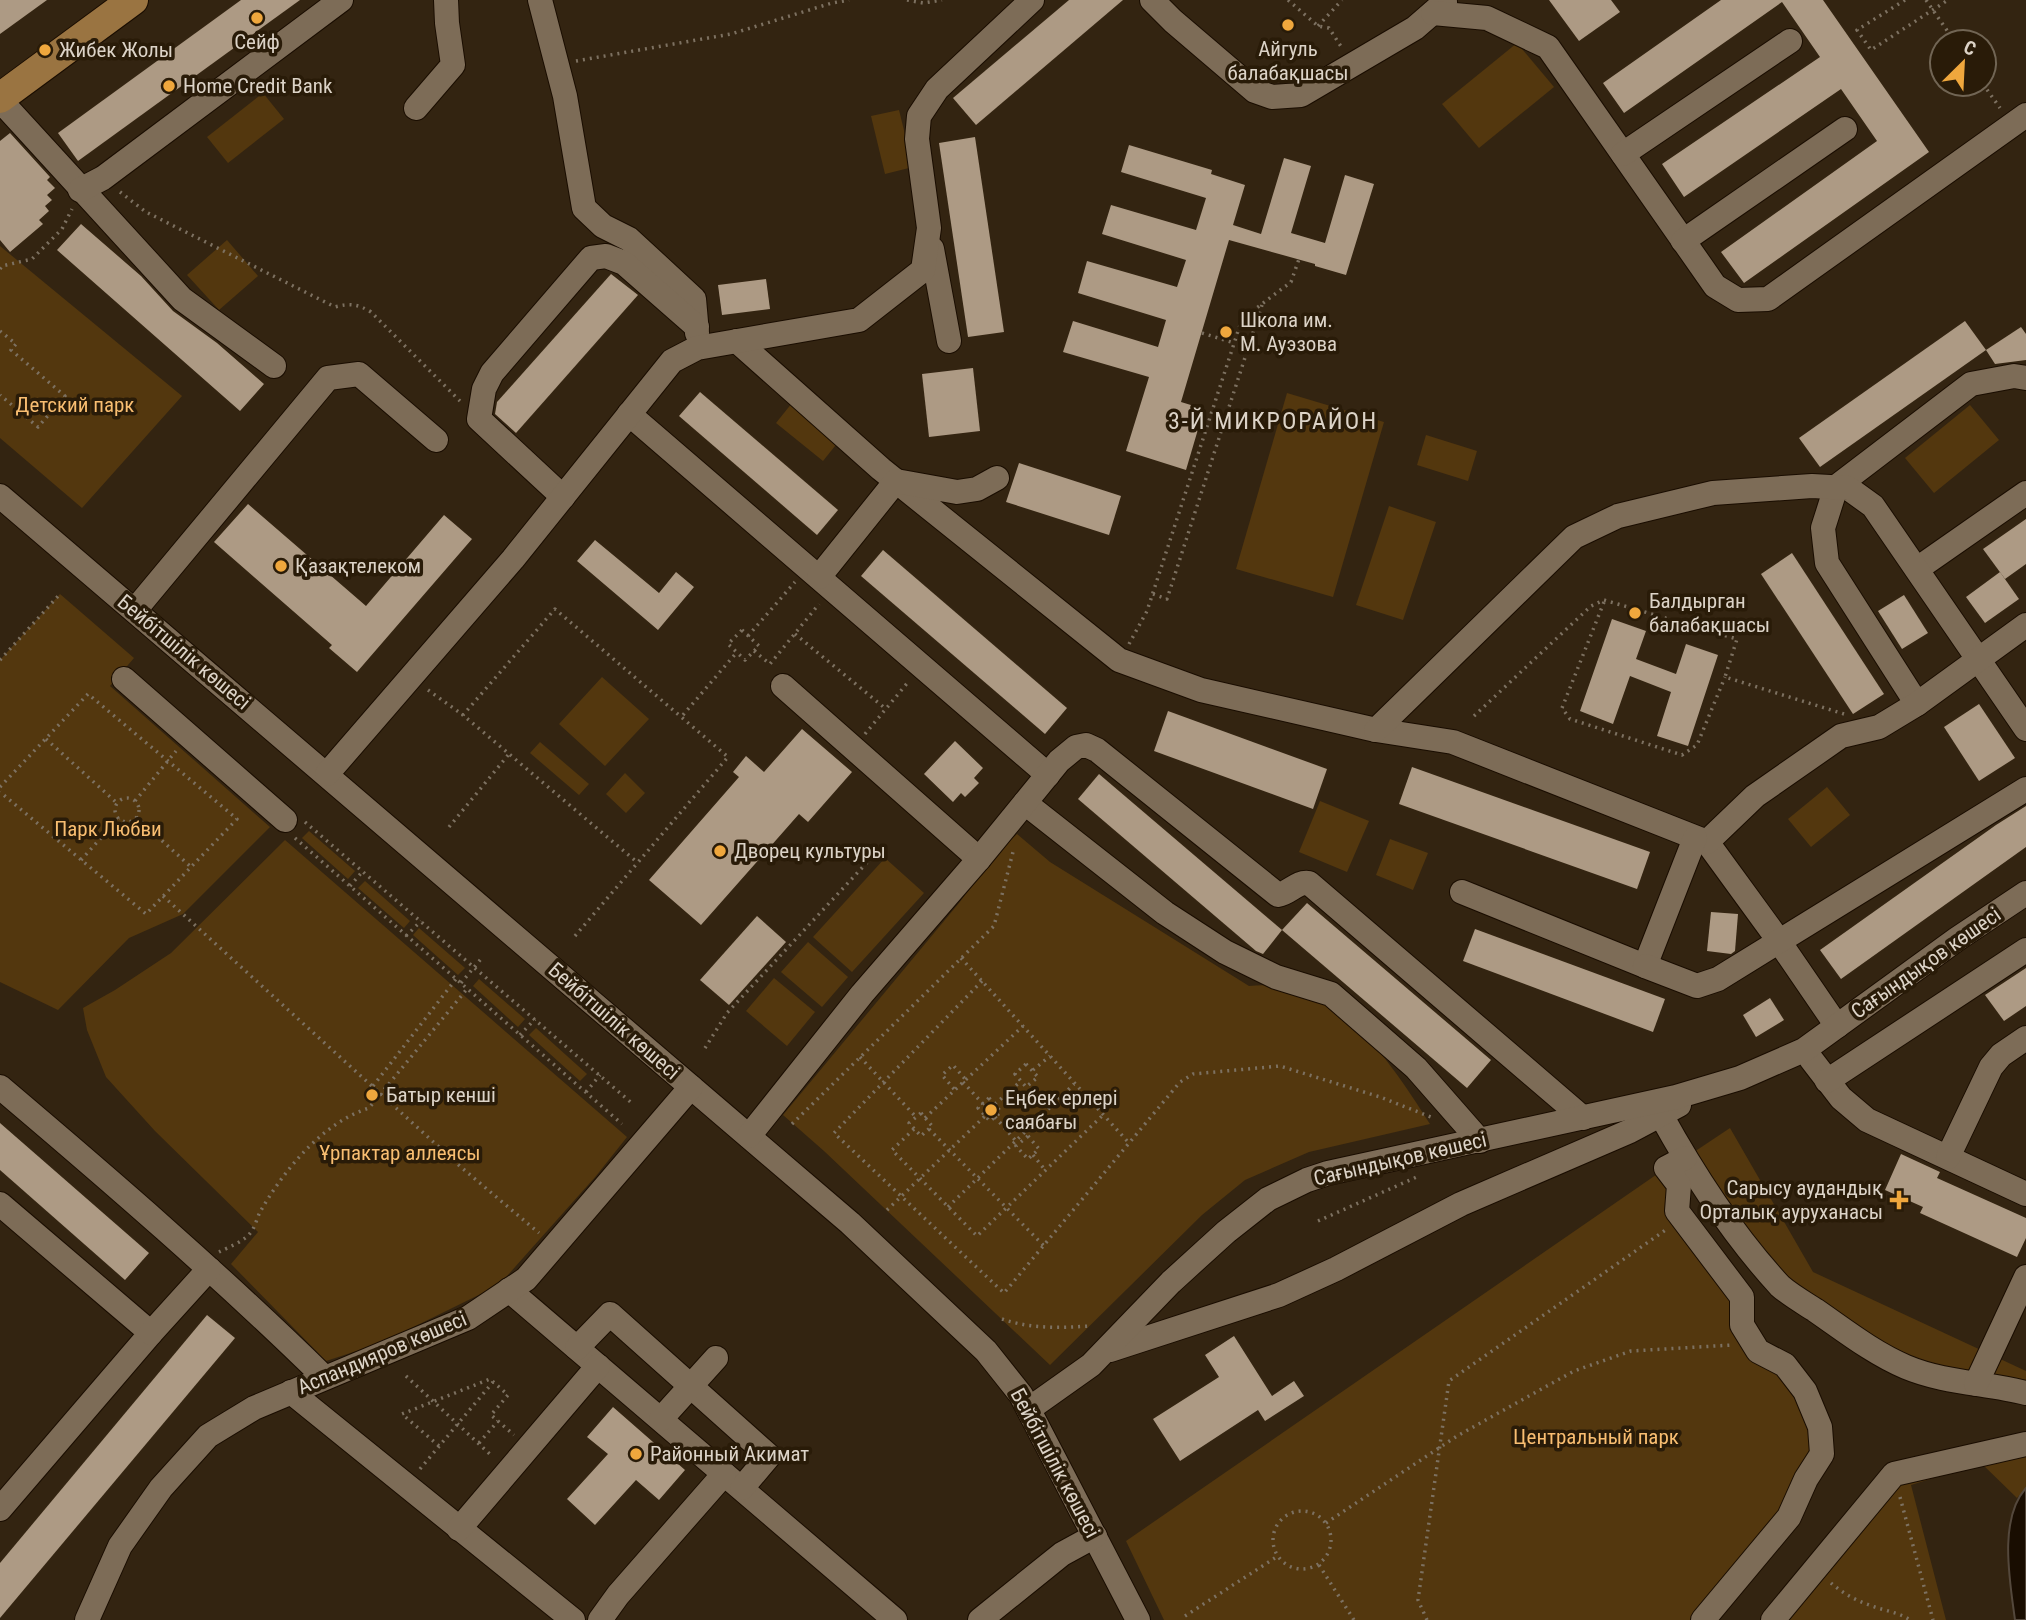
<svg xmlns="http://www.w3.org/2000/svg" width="2026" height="1620" viewBox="0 0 2026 1620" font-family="'Roboto Condensed',sans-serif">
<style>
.green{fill:#53370e}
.water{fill:#190d01;stroke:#54483c;stroke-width:2}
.building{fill:#ad9a84}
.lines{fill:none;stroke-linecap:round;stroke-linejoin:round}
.minor-casing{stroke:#1a0d00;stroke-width:26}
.major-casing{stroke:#1a0d00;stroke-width:32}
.path{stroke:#7d7161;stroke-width:3.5;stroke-dasharray:2 5;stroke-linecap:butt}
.minor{stroke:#7d6c57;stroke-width:24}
.major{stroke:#9a7441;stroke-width:30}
.poi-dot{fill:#efa73d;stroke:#291b08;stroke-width:2.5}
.labels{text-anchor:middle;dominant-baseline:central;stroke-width:7;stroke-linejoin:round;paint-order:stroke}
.poi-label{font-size:21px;fill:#dcd3c7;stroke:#291b08;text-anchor:start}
.park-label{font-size:21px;fill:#f9be71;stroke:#291b08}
.street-label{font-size:21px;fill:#dcd3c7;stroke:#291b08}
.quarter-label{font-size:24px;letter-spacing:2px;fill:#dcd3c7;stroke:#291b08}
</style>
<rect width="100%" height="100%" fill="#332411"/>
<g class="green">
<polygon points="1517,43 1554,87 1479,148 1442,104"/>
<polygon points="263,93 284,119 228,163 207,137"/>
<polygon points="899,110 913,167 885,174 871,116"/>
<polygon points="227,240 258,276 219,310 187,275"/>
<polygon points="0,246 182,396 82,508 0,438"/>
<polygon points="1287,393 1384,422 1333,597 1236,569"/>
<polygon points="792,403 839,441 823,461 776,423"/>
<polygon points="1970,405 1999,440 1934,493 1905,458"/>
<polygon points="1426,435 1477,451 1468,481 1417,465"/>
<polygon points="1389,506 1436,522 1403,620 1356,605"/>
<polygon points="60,594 134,658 110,686 270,827 183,914 129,938 58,1010 0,982 0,660"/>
<polygon points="602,677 649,719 605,766 559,724"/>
<polygon points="540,742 589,784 579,795 530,753"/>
<polygon points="625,773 645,793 626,813 606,794"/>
<polygon points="1827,787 1850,815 1811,847 1788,819"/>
<polygon points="1320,801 1369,821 1347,872 1299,852"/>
<polygon points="309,831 355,871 348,879 302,838"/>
<path d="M1017,834L1050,862L1249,986C1335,976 1390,1061 1430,1124L1309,1152L1245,1180L1202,1215L1050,1365L824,1151L783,1115L959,903L996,854Z"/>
<polygon points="1390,839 1428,853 1413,890 1376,875"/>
<polygon points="285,840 627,1137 596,1176 499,1285 381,1343 326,1361 231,1264 258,1232 155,1131 106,1077 87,1030 83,1008 115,990 171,953"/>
<polygon points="885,858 924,893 852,972 813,937"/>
<polygon points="365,881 410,921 404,928 358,888"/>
<polygon points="419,928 465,968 458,975 413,935"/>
<polygon points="808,942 848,977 822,1007 781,972"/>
<polygon points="774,978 815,1012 787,1046 746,1011"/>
<polygon points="479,979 525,1019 518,1027 473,986"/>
<polygon points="536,1028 587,1074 580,1081 529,1035"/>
<polygon points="1730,1128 1813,1272 2026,1371 2026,1393 1945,1379 1782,1288 1685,1158"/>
<polygon points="1666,1168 1678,1211 1742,1297 1742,1325 1785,1365 1822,1454 1704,1620 1164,1620 1126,1541"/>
<polygon points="2026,1444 2026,1488 2017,1498 1981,1463 1911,1485 1946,1620 1773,1620 1894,1474"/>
</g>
<path class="water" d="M2026,1488V1620H2015C2010,1582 1998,1519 2026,1488Z"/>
<g class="building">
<polygon points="0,0 47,0 0,34"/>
<polygon points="241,0 300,0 78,161 58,133"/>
<polygon points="1069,0 1123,0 976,125 953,98"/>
<polygon points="1549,0 1611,0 1620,12 1579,41"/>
<polygon points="1721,0 1823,0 1929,152 1744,283 1721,252 1877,141 1841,89 1684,197 1662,164 1820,57 1782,2 1624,113 1603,83"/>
<polygon points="10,133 50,177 47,180 55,188 47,195 52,200 45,206 49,211 39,220 43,224 10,252 0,240 0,141"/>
<polygon points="975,137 1004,332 968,337 939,143"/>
<polygon points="1129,145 1212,170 1211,174 1245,185 1233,225 1261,234 1284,158 1311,166 1291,233 1325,243 1345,175 1374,184 1346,275 1315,266 1315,264 1229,240 1181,402 1204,409 1186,470 1126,451 1149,377 1063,352 1073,321 1158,347 1166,320 1078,293 1087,261 1177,287 1186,260 1102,234 1111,205 1196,230 1206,198 1121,172"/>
<polygon points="81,224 141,276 173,311 217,343 264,384 240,411 57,250"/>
<polygon points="611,274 638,295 516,433 495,414 497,402"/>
<polygon points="766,279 770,309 722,315 718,285"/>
<polygon points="1965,321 1986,350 1820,467 1799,438"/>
<polygon points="2021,327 2026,334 2026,360 1995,364 1986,350"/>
<polygon points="973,368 980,431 929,437 922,374"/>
<polygon points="700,392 838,510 817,535 679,416"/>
<polygon points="1019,463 1121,496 1109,535 1006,502"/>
<polygon points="248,504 366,606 444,515 472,539 357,672 329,648 332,645 214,542"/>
<polygon points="2026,519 2026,564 2005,579 1983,549"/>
<polygon points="595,540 659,593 676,572 694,587 658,630 577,561"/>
<polygon points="883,550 1067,708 1045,734 861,576"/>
<polygon points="1792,553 1884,694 1853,714 1761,574"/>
<polygon points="2000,572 2019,599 1985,623 1966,597"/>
<polygon points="1904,595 1928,633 1902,649 1878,611"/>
<polygon points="1612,619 1646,631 1636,659 1676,674 1686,644 1718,655 1688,746 1657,736 1671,692 1630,676 1613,724 1580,711"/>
<polygon points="1979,704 2015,758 1979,781 1944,727"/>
<polygon points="1168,711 1327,769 1313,809 1154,751"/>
<polygon points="802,729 852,772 808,822 799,814 701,925 649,880 739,777 733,772 746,756 764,772"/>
<polygon points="955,741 983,768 974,778 979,783 965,797 961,793 953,802 924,774"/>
<polygon points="1412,767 1650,852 1637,889 1399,804"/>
<polygon points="1099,774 1282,930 1263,954 1256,951 1078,799"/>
<polygon points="2026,806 2026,847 1841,979 1820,950 1996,825"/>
<polygon points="1307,903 1491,1060 1467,1088 1282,930"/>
<polygon points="1711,912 1738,914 1735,951 1731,954 1707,951"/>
<polygon points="757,916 786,942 729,1005 700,980"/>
<polygon points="1475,929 1665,999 1653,1032 1463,961"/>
<polygon points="2026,968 2026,1006 2004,1021 1985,995"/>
<polygon points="1770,998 1784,1020 1756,1037 1743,1015"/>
<polygon points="0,1123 149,1253 125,1280 0,1170"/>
<polygon points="1901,1154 1940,1172 1937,1178 2026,1218 2026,1238 2017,1257 1920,1213 1923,1207 1885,1190"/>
<polygon points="207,1315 235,1338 0,1618 0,1563"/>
<polygon points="1234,1336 1272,1396 1294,1381 1304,1396 1265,1421 1258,1410 1180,1461 1153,1419 1219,1377 1205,1355"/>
<polygon points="613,1407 685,1470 659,1500 636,1480 595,1525 567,1499 608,1454 587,1437"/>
</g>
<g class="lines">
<g class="minor-casing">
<g id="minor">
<polyline points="540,0 565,96 584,208 603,226 629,239 694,299 697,333"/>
<polyline points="1152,0 1173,21 1255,91 1272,97 1301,95 1415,28 1445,2"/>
<polyline points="1433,13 1487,18 1548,47 1715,286 1738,300 1768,299 2026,115"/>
<polyline points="0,100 182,299 274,366"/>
<polyline points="416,108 453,65 447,23 446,0"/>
<polyline points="1623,154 1790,41"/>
<polyline points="80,190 103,178 341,0"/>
<polyline points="1683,241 1845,129"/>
<polyline points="932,249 949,341"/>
<polyline points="737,341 881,469 1119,660 1201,690 1376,730 1453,742 1707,842 1774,934 1837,1026"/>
<polyline points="629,414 1048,775"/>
<polyline points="0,496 850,1223 986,1351 1021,1395 1138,1620"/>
<polyline points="563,497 479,419 484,389 492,373 591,258 606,256 624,263 697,327"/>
<polyline points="1917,569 2026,493"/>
<polyline points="819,577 896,481 957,492 977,489 997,478"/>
<polyline points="135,610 328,378 359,374 436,440"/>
<polyline points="124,679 285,820"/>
<polyline points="783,686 979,859"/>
<polyline points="1917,704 1827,563 1823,528 1836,487 1971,384 2014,376 2026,378"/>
<polyline points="1376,730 1574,537 1618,516 1713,493 1812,486 1848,488 1873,506 2026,729"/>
<polyline points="327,774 513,559 672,361 697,348 859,320 923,270 929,228 917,139 919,116 937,89 1032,0"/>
<polyline points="1025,803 1165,913 1225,952 1276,977 1331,994 1416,1068 1480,1141"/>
<polyline points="1707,842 1755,796 1841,736 1879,727 1917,704 2026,625"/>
<polyline points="1462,892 1645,966 1695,838"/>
<polyline points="1645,966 1697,986 1718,979 2026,789"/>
<polyline points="1811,1059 1841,1098 1867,1120 2026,1194"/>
<polyline points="1827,1081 2026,950"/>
<path d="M0,1087C111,1181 221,1276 324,1377"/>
<path d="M1661,1115C1694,1175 1733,1235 1780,1286C1790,1295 1804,1303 1815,1310C1844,1330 1873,1353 1906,1367C1944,1383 1986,1383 2026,1393"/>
<path d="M749,1136L862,994L979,859L1059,761L1076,747L1086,745L1097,750L1278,895C1290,893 1297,881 1309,883L1583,1118"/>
<polyline points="1948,1157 1991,1067 2001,1055 2026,1038"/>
<polyline points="1685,1158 1666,1168 1679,1185 1677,1211 1742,1297 1742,1325 1758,1351 1785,1365 1805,1391 1820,1427 1822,1454 1806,1479 1789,1517 1703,1620"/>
<polyline points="0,1204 151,1333 0,1509"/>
<polyline points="509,1290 895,1620"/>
<polyline points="151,1333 209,1269"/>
<polyline points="577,1348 610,1314 769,1456 742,1488"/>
<polyline points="1110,1350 1279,1295 1336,1269 1461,1204 1630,1131 1679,1105"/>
<polyline points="1976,1384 2026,1277"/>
<polyline points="291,1392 573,1620"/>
<polyline points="1029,1409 1091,1365 1171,1282 1226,1232 1268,1199 1307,1180 1328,1173 1676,1097 1740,1078 1804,1050 1957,939 2026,893"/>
<polyline points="661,1419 716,1358"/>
<polyline points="459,1529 598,1366"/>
<polyline points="87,1620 120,1546 161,1488 208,1436 254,1408 468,1318 526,1279 691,1087"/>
<polyline points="600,1620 618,1595 724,1474"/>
<polyline points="980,1620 1062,1554 1095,1536"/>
<polyline points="1773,1620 1894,1474 2026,1444"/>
</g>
</g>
<g class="major-casing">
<polyline id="major" points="0,98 133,0"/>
</g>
<g class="path">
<polyline points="907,0 923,3 942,0"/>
<polyline points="1288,0 1318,26 1329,28 1342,48"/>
<polyline points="1905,0 1857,30 1871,50 1948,0"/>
<polyline points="1926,0 1955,42"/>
<polyline points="1318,26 1342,0"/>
<polyline points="576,61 731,34 832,3 849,0"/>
<polyline points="1983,84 2000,108"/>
<path d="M120,192L146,212L335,307C349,303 358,304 371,312L460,401"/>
<polyline points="0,269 2,266 32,259 62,229 72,209"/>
<polyline points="0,331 16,344 11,350 65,396 38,427 0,395"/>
<polyline points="1202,333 1234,343"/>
<polyline points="1153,594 1167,599 1262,305"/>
<polyline points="1604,602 1562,708 1570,719 1682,755 1697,745 1725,677"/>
<polygon points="742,630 759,646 745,660 728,644"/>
<polyline points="795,634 886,709"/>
<polyline points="748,636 795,582"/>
<polyline points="1129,644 1147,611 1242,319 1291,282 1299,259"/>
<polyline points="754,651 770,664 819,604"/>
<polyline points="0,660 60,594"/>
<polyline points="428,690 463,715"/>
<polyline points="683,715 737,652"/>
<polyline points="1474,716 1591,606 1604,600 1737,639 1725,677 1844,714"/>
<polyline points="865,734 909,681"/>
<polyline points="46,739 117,803"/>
<polyline points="0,787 88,694 237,819 146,914 0,792"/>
<circle cx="127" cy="810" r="12"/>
<polyline points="135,801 176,751"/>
<polyline points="136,817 191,867"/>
<polyline points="305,822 634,1105"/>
<polyline points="449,827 509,754"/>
<polyline points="295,838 622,1124"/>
<polyline points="81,860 119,818"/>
<polyline points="350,886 363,871"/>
<polyline points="163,896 462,1168 539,1233"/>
<polyline points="406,936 421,921"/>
<polyline points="575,936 728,757 555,609 463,715 638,863"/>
<polyline points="961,958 1129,1143"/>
<polyline points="982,981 834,1133 1004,1293 1180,1082 1193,1074 1280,1066 1380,1097 1431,1117"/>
<polyline points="461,983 481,959"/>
<polyline points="520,1035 535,1019"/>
<polyline points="705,1048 727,1013 874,855"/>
<polyline points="860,1057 916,1117"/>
<polygon points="1026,1064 1038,1077 1026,1087 1015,1074"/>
<polyline points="1033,1070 1050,1056"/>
<polyline points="963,1082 983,1104"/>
<polyline points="373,1086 456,979"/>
<polyline points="954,1089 942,1075 953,1065 966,1080"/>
<polyline points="586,1092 600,1075"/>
<polygon points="989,1098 1001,1112 990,1121 978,1108"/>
<polyline points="995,1104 1021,1081"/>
<polygon points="921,1113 932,1126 921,1136 909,1123"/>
<polyline points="995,1117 1016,1141"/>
<polyline points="925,1118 1023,1026"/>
<polyline points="792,1124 994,926 1013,852"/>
<polyline points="914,1129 892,1150 977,1236 1103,1115"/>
<polyline points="929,1129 1044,1246"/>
<polygon points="1028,1136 1039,1149 1028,1159 1016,1146"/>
<polyline points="1033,1155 1045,1170"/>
<polyline points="948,1207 1074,1084"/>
<polyline points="887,1210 985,1116"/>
<polyline points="1318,1221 1419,1176"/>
<path d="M219,1252C229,1247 245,1241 251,1232C255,1227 257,1218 260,1212C284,1170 322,1123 369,1108L467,989"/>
<path d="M1002,1319C1031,1329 1060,1328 1090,1326"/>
<polyline points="406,1376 493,1457"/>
<polyline points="479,1443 498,1421"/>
<polyline points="439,1446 402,1414 490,1379 508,1395 491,1415 514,1435"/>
<polyline points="420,1469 493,1382"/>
<polyline points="1900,1497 1933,1620"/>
<circle cx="1302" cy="1540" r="29"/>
<polyline points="1326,1523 1457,1436 1574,1371 1631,1351 1732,1345"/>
<polyline points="1319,1565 1354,1620"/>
<path d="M1831,1583C1842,1593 1857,1601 1872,1606C1885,1611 1898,1612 1910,1620"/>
<polyline points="1185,1616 1278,1556"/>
<polyline points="1427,1620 1418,1600 1449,1381 1667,1229"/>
</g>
<use href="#minor" class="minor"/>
<use href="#major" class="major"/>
</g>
<g class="poi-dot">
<circle cx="257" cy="18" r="7"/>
<circle cx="1288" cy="25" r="7"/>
<circle cx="45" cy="50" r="7"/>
<circle cx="169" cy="86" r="7"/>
<circle cx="1226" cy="332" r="7"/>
<circle cx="281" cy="566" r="7"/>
<circle cx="1635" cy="613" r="7"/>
<circle cx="720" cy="851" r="7"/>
<circle cx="372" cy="1095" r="7"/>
<circle cx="991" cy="1110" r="7"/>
<path d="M1895.5 1189.5h7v7h7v7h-7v7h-7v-7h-7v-7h7z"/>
<circle cx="636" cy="1454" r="7"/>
</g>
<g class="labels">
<g class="poi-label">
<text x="257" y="42" text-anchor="middle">Сейф</text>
<text x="1288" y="49" text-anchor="middle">Айгуль<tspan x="1288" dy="24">балабақшасы</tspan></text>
<text x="59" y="50">Жибек Жолы</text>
<text x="183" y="86">Home Credit Bank</text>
<text x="1240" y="320">Школа им.<tspan x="1240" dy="24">М. Ауэзова</tspan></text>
<text x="295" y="566">Қазақтелеком</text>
<text x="1649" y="601">Балдырган<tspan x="1649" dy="24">балабақшасы</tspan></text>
<text x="734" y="851">Дворец культуры</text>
<text x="386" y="1095">Батыр кенші</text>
<text x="1005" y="1098">Еңбек ерлері<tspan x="1005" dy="24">саябағы</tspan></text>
<text x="1883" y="1188" text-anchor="end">Сарысу аудандық<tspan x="1883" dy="24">Орталық ауруханасы</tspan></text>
<text x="650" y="1454">Районный Акимат</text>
</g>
<g class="park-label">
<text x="75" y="405">Детский парк</text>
<text x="108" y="829">Парк Любви</text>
<text x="400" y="1153">Ұрпактар аллеясы</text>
<text x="1596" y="1437">Центральный парк</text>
</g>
<g class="street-label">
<text transform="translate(184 652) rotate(40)">Бейбітшілік көшесі</text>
<text transform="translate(1926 963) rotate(-35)">Сағындықов көшесі</text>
<text transform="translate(614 1021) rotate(41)">Бейбітшілік көшесі</text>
<text transform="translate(1400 1159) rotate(-13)">Сағындықов көшесі</text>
<text transform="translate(382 1353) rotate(-23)">Аспандияров көшесі</text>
<text transform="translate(1055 1463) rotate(62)">Бейбітшілік көшесі</text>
</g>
<g class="quarter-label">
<text x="1273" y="421">3-Й МИКРОРАЙОН</text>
</g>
</g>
<g transform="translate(1963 63) rotate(24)"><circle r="33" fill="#291b08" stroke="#716554" stroke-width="2"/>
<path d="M0-5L12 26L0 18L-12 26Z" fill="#efa73d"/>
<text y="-10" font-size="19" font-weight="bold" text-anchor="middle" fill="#dcd3c7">С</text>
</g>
</svg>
